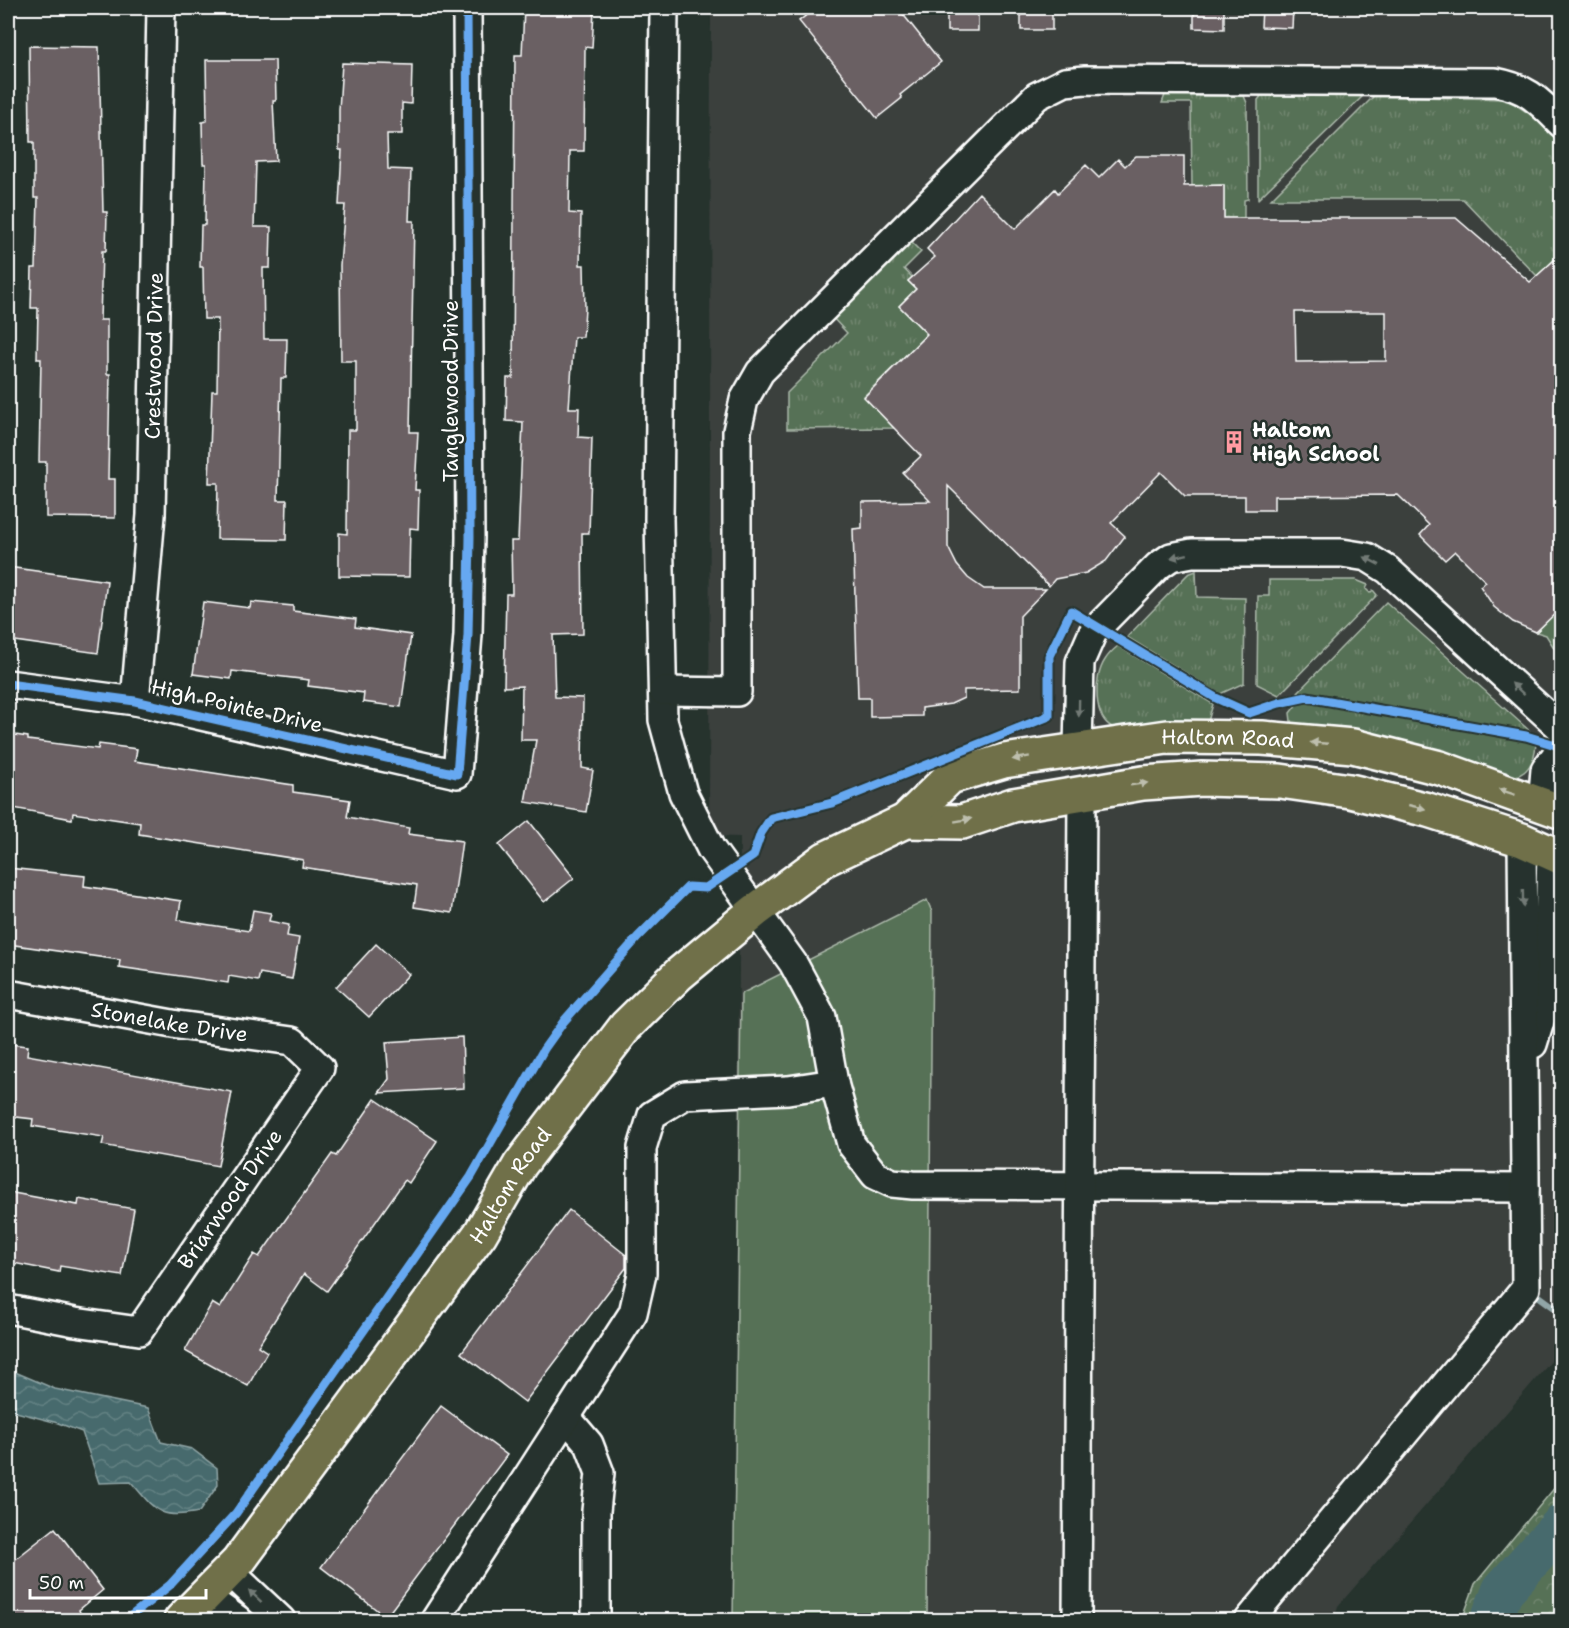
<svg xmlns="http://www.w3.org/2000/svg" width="1569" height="1628" viewBox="0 0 1569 1628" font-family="'Shantell Sans',sans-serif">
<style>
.built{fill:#3b403e}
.grass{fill:url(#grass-tufts);stroke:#abb8aa;stroke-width:1.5}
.park{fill:url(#park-crowns);stroke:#abb8aa;stroke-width:1.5}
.garden{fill:#577156;stroke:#abb8aa;stroke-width:1.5}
.water{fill:url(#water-waves);stroke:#91a6a7;stroke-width:1.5}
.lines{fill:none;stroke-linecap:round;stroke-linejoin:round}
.stream{stroke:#91a6a7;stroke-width:7}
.river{stroke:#476b6d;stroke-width:42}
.building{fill:#6b6064;stroke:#fff;stroke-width:1.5;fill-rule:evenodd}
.minor-casing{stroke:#fff;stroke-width:32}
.major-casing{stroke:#fff;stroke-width:38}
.minor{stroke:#26332d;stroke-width:27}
.major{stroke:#6f704a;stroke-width:33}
.cycleway-casing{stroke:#26332d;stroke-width:13}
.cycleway{stroke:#66a8f1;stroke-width:9}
.oneway{fill:#727a76}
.oneway2{fill:#bebfae}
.labels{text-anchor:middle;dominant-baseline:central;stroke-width:5;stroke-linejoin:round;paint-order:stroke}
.street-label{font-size:21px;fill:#fff;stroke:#26332d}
.poi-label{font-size:21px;font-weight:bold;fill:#fff;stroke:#26332d;text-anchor:start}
</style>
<defs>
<pattern id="grass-tufts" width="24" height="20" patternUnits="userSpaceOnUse" patternTransform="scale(1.5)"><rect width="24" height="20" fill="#577156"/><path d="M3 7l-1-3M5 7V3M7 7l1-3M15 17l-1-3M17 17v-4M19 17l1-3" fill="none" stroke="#70866f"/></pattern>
<pattern id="park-crowns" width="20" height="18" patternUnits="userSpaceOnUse" patternTransform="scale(1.5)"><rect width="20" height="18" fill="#577156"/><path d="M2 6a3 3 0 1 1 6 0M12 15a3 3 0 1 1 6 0" fill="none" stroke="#70866f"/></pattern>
<pattern id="water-waves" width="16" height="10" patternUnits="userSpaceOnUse" patternTransform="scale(1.5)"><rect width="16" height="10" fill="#476b6d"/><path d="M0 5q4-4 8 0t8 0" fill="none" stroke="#638183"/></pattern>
</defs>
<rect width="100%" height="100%" fill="#26332d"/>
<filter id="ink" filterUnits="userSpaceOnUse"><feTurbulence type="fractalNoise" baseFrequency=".0167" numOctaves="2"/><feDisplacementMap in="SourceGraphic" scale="12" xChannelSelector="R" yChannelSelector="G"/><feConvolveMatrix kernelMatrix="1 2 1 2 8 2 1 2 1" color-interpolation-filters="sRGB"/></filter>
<g filter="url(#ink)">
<polygon class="built" points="711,8 1561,8 1561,1350 1338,1606 1334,1620 734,1620 740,837 709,836"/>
<g class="grass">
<polygon points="1165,95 1244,96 1247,103 1248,199 1244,200 1244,218 1224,218 1224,185 1192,186 1191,103 1162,103"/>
<polygon points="1262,95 1364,95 1258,199 1258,100"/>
<polygon points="1374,96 1507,99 1534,117 1561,144 1561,253 1537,276 1463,199 1271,199"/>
<polygon points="908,239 921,252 904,269 912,277 908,281 916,289 899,306 927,334 864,396 894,428 787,429 787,393 847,333 831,316"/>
<polygon points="1196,571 1197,597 1245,598 1244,683 1220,694 1127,637 1188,574"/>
<polygon points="1269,580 1356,580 1368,585 1366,589 1370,593 1373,590 1377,595 1279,695 1257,684 1258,596 1269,596"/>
<polygon points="1386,602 1532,733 1314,694 1296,694"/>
<polygon points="1553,615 1561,623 1561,659 1546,635 1536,632"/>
<path d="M1118,646L1213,704L1207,725L1114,728C1093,719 1093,678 1105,660C1108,655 1113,650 1118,646Z"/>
<path d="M1304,702L1536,743C1535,760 1528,777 1508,777L1292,729L1290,713L1297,704Z"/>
</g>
<polygon class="park" points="1561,1480 1561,1620 1462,1620 1475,1584"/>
<g class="garden">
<polygon points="1364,8 1561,8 1562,12 1364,11"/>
<polygon points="927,900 932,912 927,1620 733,1620 741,994"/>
</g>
<path class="water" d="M8,1369L55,1389L148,1408L161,1442L192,1449L217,1468L218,1485L199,1512C159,1520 155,1510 131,1482L99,1483L82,1432L58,1423L8,1410Z"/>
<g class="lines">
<polyline class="stream" points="1540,1297 1562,1313"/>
<polyline class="river" points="1491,1620 1503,1590 1562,1525"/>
</g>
<g class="building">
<polygon points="524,8 594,10 592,48 585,47 584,151 570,151 569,213 581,214 580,265 584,265 585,309 583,337 574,337 569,408 579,408 578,437 592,438 589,533 582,533 583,634 553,635 555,697 583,698 582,768 593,770 586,812 525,802 536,740 521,740 522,686 504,687 506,594 512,594 511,541 518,541 523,422 506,421 507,378 513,378 515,55 522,55"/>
<polygon points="816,8 898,8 941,62 900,95 902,98 877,118 799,21"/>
<rect x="947" y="8" width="31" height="23"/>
<rect x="1021" y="8" width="31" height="22"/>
<polygon points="1194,8 1224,8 1224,29 1194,28"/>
<polygon points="1262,8 1293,8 1292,28 1261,27"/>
<polygon points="29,46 99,47 103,212 107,212 106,251 102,251 100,320 107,320 107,374 110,374 108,479 115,479 115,518 46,517 46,462 39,462 41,359 37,359 38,308 31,308 32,268 36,268 38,198 34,198 34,142 30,142"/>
<polygon points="206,60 275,60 276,101 273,101 276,161 256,162 254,227 271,227 270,268 263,268 264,339 287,339 286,378 281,378 278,500 287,500 286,540 217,539 218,483 209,483 212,391 217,391 218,319 204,319 203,267 200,267 201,225 205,225 206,164 203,164 202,122 207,121"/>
<polygon points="342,63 412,65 411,104 402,103 402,134 387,134 388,169 411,170 409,221 414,221 410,432 418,432 415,490 419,490 418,529 410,528 409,577 339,576 339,533 347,534 348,430 356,430 356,361 341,361 340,265 345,205 339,205 342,150 339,150 339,110"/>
<path d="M1136,156H1184V186L1224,185V218H1456L1530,282L1562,253V607L1536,632L1513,622L1494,607L1480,586L1486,582L1455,551L1445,560L1420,535L1429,525L1398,495L1274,496V510H1245V496H1185L1161,472L1111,523L1125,536L1106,561L1086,573L1055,579L1049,586L948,486V547L957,565L968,578L984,589H1046L1020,616V689L964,690V698L951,704L922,708V716L870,717V698H858L853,529L862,528V502L930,501L903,473L921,456L864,397L927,334L899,306L916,289L908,281L935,257L927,249L979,193L1015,229L1055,189L1058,193L1086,165L1099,178L1118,159L1125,166ZM1295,312H1386V361L1296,362Z"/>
<polygon points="8,567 107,581 98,653 8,640"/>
<polygon points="203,602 250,608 251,602 293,606 293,611 356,619 355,627 411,635 401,707 363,702 364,693 308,686 309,680 232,671 231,679 193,674"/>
<polygon points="8,734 28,737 28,740 98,749 99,744 137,749 135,761 293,785 293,792 350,800 347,817 409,828 408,834 462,841 452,913 414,907 417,885 302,867 303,860 139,834 140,823 73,813 72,819 8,807"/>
<polygon points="529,821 574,878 544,902 499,845"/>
<polygon points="8,868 85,876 84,886 181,901 178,920 249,931 253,910 271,913 269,921 289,925 287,936 299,938 292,979 260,973 258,981 229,976 228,983 119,967 120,960 8,944"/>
<polygon points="376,944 409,974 369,1017 336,987"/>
<polygon points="462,1037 464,1088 379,1093 389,1079 386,1042"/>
<polygon points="8,1044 28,1046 27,1055 232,1092 218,1166 102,1145 104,1137 32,1126 33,1119 8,1116"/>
<polygon points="375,1099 437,1141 409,1183 405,1180 327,1291 304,1274 258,1346 267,1352 248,1386 185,1351 212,1303 220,1308 254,1254 259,1257 332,1154 336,1156"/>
<polygon points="8,1192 78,1205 79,1199 134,1209 122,1276 60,1266 59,1272 8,1262"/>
<polygon points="569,1210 626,1255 626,1268 525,1402 461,1353"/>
<polygon points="441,1406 507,1455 386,1617 321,1567"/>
<polygon points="55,1528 103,1590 79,1610 83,1620 8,1620 8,1565"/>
</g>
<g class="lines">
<g class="minor-casing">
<g id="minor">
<polyline points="664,8 659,519 663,720 683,793 711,849 793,963 822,1017 834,1083 851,1144 875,1175 892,1183 913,1185 1525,1188"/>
<polyline points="8,684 135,701 457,774 468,635 470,537 467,8"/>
<path d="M663,691L737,692V431L744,400L760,372L1037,96L1065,82L1085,80L1495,82C1528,88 1538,100 1562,124"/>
<path id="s1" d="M135,701L151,515L161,8"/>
<polyline points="1078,748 1080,662 1093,632 1158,566 1171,557 1192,553 1342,553 1367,557 1388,570 1562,729"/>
<polyline points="1542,804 1545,770 1562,747"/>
<path id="s2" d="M8,994L178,1025L292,1041L320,1068L139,1331L75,1322L8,1309"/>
<polyline points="1533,1044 1547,999 1551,854"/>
<polyline points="566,1417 589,1444 600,1473 596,1511 596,1620"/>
<polyline points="229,1571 281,1620"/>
<polyline points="205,1596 238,1620"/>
<polyline points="435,1620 633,1313 642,1274 642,1148 652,1115 685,1095 788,1090 834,1083"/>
<polyline points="1077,1620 1082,794"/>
<polyline points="1249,1620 1526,1288 1522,840"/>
</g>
</g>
<g class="major-casing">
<g id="major">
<polyline points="905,821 962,822 1013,805 1143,783 1202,779 1280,781 1350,791 1428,810 1522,840 1562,858"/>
<path id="s3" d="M181,1620L238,1562L480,1234L520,1165L626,1026L679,974L755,911L825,859L905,821L950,777L1004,761L1167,737L1262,738L1353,746L1440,768L1562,812"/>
</g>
</g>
<use href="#minor" class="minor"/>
<use href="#major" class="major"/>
<g class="cycleway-casing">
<g id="cycleway">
<polyline points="8,684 135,701 457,774 468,635 470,537 467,8"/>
<polyline points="126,1620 170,1585 236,1513 471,1177 544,1049 564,1021 638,937 688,887 706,888 753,856 761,833 771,818 832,803 1049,716 1049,656 1071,611 1216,698 1249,713 1279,703 1307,697 1526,736 1562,747"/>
</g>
</g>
<use href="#cycleway" class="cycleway"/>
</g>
<defs><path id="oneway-solid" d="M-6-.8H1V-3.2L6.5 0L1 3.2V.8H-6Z" transform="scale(1.5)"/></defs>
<g class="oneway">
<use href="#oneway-solid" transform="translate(1179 556) rotate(168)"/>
<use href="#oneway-solid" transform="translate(1372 561) rotate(-153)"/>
<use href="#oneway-solid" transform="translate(1518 689) rotate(-137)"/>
<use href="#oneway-solid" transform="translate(1079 708) rotate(91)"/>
<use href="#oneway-solid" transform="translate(1523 898) rotate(89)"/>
<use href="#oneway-solid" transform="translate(255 1596) rotate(-137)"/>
</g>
<g class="oneway2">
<use href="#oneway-solid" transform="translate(1319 743) rotate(-175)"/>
<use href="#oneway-solid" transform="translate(1021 758) rotate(170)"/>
<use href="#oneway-solid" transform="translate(1139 784) rotate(-8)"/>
<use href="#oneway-solid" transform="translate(1507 792) rotate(-161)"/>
<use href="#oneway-solid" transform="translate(1417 807) rotate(13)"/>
<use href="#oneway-solid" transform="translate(963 820) rotate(-10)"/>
</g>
</g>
<defs>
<g id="building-bare" transform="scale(1.8)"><path d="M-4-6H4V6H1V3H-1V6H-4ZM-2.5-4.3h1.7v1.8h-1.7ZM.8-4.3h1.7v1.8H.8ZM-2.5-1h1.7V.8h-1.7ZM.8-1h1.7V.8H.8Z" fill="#ff9aa2" stroke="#26332d" stroke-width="2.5" paint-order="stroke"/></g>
</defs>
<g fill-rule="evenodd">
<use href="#building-bare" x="1234" y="442"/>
</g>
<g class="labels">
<g class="street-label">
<text stroke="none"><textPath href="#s1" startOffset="346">Crestwood Drive</textPath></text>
<text transform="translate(451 391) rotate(-90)">Tanglewood Drive</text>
<text transform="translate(237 706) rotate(13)">High Pointe Drive</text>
<text stroke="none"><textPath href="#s3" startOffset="1437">Haltom Road</textPath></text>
<text stroke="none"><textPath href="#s2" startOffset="164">Stonelake Drive</textPath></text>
<text stroke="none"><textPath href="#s3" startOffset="546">Haltom Road</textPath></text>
<text transform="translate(230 1199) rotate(-55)">Briarwood Drive</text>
</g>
<g class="poi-label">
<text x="1252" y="430">Haltom<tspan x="1252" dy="24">High School</tspan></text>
</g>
</g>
<rect width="1569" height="1628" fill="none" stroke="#26332d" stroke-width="30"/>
<rect x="15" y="15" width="1539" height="1598" fill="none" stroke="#fff" stroke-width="2" filter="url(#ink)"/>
<path d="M30 1589v9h176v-9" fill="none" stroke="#ffffff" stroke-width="3"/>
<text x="39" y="1589" font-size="18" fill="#ffffff" stroke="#26332d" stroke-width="4.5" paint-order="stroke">50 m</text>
</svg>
